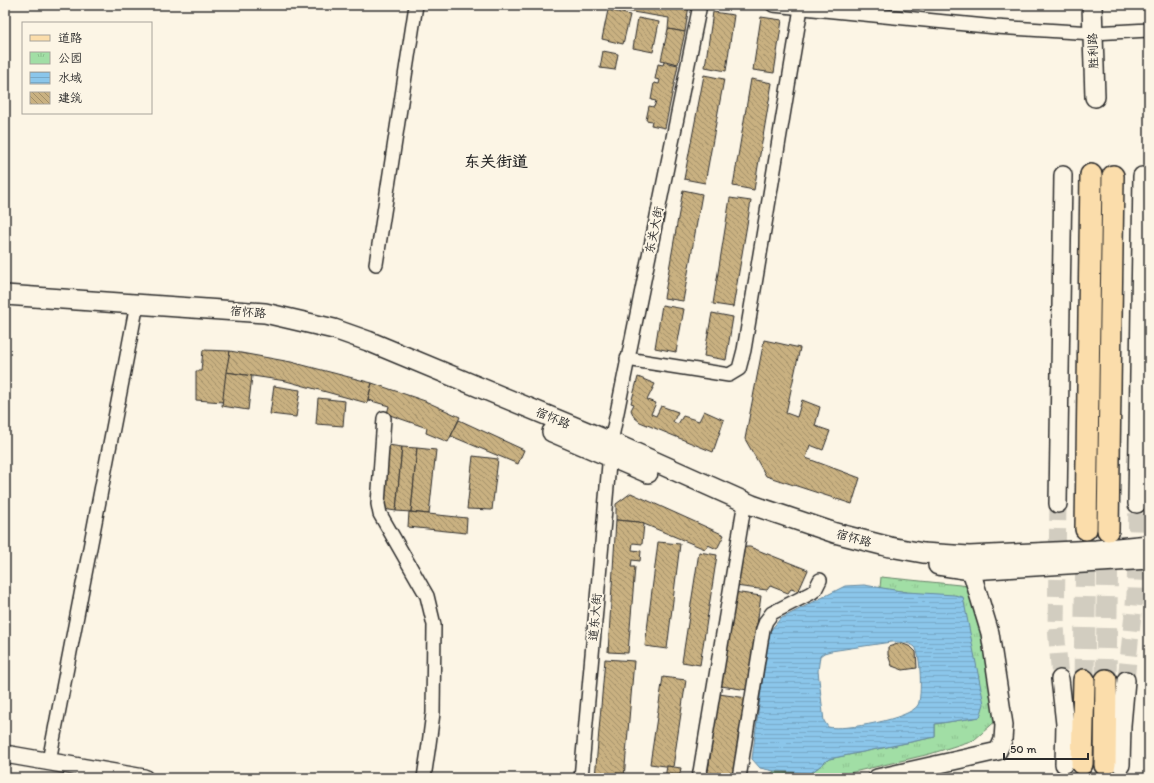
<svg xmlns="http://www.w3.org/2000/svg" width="1154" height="783" viewBox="0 0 1154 783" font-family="Itim,'LXGW WenKai TC',sans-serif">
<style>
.park{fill:url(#park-tufts);stroke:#668468}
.water{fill:url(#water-rules);stroke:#65889e;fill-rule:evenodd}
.building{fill:url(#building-back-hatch);stroke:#2b2b2b}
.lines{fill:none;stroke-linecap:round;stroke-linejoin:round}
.tertiary-tunnel{stroke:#d2cdc0;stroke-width:17;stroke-dasharray:17 8;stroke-linecap:butt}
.primary-tunnel{stroke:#d2cdc0;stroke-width:21;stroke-dasharray:21 10;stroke-linecap:butt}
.minor-casing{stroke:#2b2b2b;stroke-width:16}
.tertiary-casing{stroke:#2b2b2b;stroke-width:20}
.secondary-casing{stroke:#2b2b2b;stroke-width:22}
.primary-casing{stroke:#2b2b2b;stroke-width:24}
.minor{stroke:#fcf5e5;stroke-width:13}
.tertiary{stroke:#fcf5e5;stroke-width:17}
.secondary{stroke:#fcf5e5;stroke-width:19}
.primary{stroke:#fbddab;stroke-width:21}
.labels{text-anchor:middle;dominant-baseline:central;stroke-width:4;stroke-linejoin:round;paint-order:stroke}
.street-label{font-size:12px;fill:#2b2b2b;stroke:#fcf5e5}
.district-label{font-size:16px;font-weight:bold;fill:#2b2b2b;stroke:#fcf5e5}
</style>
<defs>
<pattern id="park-tufts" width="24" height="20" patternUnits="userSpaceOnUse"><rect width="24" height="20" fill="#a1dea5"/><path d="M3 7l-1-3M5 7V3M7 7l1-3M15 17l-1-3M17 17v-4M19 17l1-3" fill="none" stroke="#8bbf8e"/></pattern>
<pattern id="water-rules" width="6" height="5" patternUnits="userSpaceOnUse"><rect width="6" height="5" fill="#8bc6ea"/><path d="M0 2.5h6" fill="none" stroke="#78aac9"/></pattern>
<pattern id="building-back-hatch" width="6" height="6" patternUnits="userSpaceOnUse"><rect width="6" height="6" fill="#c9b181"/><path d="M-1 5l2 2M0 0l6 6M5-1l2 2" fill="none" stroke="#a3906a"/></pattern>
</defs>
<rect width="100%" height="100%" fill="#fcf5e5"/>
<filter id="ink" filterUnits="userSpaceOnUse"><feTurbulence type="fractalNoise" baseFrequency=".025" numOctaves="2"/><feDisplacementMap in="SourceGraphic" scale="8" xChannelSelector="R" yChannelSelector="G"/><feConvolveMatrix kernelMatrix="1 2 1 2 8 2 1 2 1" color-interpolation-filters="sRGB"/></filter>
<g filter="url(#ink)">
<polygon class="park" points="881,577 970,586 982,615 998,719 974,740 930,754 828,778 772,778 767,777 774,771 811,773 829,759 935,737 935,724 980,717 907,592 880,588"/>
<path class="water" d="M864,585L907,592L954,595L963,597L984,704L980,717L935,724V737L829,759L811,773L774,771L760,768L752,759L762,682L770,631L780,619L845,586ZM891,642C898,642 909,642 915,647C921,654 922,697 918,705C910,719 844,731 828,727L824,721L818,671L820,656L824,653L831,651Z"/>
<g class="building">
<polygon points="609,5 689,5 685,32 668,29 669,18 608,8"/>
<polygon points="1131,5 1149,5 1149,8 1131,9"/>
<polygon points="608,10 630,15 623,44 602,39"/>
<polygon points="713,12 734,15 726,71 705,67"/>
<polygon points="761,17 782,20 774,73 753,70"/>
<polygon points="638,18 659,22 653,52 633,48"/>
<polygon points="668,29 685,32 678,64 661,60"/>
<polygon points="603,51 618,54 615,70 600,68"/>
<polygon points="664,62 678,65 665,128 651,125 652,121 646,120 649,106 654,107 656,101 651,100 654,83 659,84 660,80 655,79 658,64 663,65"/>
<polygon points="704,75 724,79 705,183 684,179"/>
<polygon points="751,79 772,83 754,190 733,186"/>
<polygon points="683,190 702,194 683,301 664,298"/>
<polygon points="730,198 751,201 733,307 713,304"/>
<polygon points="662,305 684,309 676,352 655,348"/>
<polygon points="712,313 733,317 726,360 704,356"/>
<polygon points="764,340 800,348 786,413 797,417 802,400 820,407 815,426 830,431 823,450 810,445 806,458 860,478 852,504 766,476 745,439"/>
<polygon points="203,350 230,351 223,402 196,400 196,371 201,371"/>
<polygon points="230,351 291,362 372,383 367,403 286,381 226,372"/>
<polygon points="226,372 252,376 248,410 222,406"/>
<polygon points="638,377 655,384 647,400 656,403 651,414 656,416 661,406 678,412 673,422 678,424 683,416 699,421 704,411 724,420 713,452 640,422 634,417 631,410 634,404 631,403"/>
<polygon points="372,383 425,401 460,417 448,442 426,433 427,428 387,414 389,406 368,400"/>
<polygon points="274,386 300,390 296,417 270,414"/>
<polygon points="318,398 345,401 343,426 316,424"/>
<polygon points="459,420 524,450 518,464 451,436"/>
<polygon points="388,445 402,447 396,511 383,509"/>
<polygon points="402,447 417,448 411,512 396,511"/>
<polygon points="417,448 436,450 429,514 411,512"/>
<polygon points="473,456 498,459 492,510 467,509"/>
<polygon points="631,493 724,535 717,549 708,545 705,549 639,522 616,520 616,504"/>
<polygon points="409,512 467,518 466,533 408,527"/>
<polygon points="616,520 639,522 644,524 642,544 633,543 632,550 641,551 640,561 632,560 631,567 635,567 628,653 608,652"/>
<polygon points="658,542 680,544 667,649 645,646"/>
<polygon points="746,547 750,547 808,570 800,588 797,591 791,589 788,593 770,586 767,590 735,586 741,551"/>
<polygon points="699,552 717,555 700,665 682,662"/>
<polygon points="734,592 761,596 748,690 721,686"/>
<polygon points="901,643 911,647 916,652 917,668 903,670 892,666 888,655 888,647"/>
<polygon points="605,659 634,661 624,778 595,778"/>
<polygon points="663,677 686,680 673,767 650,764"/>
<polygon points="719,694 747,698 736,775 730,774 729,778 707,778"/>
<polygon points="667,766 681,768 679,778 665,778"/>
</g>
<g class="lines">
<g class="tertiary-tunnel">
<polyline points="1058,504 1056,626 1060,679"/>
<polyline points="1126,680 1135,595 1137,504"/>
<polyline points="1064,778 1064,764"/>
<polyline points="1121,778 1121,765"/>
</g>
<g class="primary-tunnel">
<polyline points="1084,680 1086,544"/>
<polyline points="1106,680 1108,543"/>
</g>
<g class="minor-casing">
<g id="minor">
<polyline points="773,5 996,27 1093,33 1149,30"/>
<polyline points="376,264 416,5"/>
<polyline points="627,359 729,375 739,369 744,350 801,8"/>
<polyline points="384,418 378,504 380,514 427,596 434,625 433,713 429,744 424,778"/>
<polyline points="49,761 135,314"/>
<polyline points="581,778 611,442 700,5"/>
<polyline points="699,778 743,513"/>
<polyline points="739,778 763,629 766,621 772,613 811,593 815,590 820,580"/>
</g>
</g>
<g class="tertiary-casing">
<g id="tertiary">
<polyline points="1058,504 1063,175"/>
<polyline points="1137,504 1142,176"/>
<polyline points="1060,679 1065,724 1064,764"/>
<polyline points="5,754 144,778"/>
<polyline points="1121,765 1122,725 1126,680"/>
<polyline points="877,778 998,751 1003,740 1004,725 990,633 971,570"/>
</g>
</g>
<g class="secondary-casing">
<g id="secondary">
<polyline points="1092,5 1095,97"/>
<polyline points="5,295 265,313 334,329 368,341 611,442 752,505 835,533 890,547 923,553 969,556 1096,550 1149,545"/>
<polyline points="552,432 648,473"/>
<polyline points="938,565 971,570 1149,559"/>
</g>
</g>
<g class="primary-casing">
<g id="primary">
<polyline points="1086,529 1091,175"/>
<polyline points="1108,530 1113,176"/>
<polyline points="1082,764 1084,680"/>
<polyline points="1105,765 1106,680"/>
</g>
</g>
<use href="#minor" class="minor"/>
<use href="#tertiary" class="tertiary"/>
<use href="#secondary" class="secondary"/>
<use href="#primary" class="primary"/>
</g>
</g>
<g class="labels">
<g class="street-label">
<text transform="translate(1093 51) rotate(-92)">胜利路</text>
<text transform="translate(654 230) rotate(-78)">东关大街</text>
<text transform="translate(248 312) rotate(5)">宿怀路</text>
<text transform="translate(553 418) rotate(23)">宿怀路</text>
<text transform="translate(854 538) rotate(15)">宿怀路</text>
<text transform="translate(595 617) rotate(-85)">道东大街</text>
</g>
<g class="district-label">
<text x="496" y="161">东关街道</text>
</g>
</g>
<rect width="1154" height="783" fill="none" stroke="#fcf5e5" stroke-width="20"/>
<rect x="10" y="10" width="1134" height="763" fill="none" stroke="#2b2b2b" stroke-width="1.5" filter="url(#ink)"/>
<rect x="22" y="22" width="130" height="92" fill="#fcf5e5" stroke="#a8a49b"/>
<rect x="30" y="35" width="20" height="6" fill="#fbddab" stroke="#a8a49b"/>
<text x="58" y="42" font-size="12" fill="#2b2b2b">道路</text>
<rect x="30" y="52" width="20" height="12" fill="url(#park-tufts)" stroke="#a8a49b"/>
<text x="58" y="62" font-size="12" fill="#2b2b2b">公园</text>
<rect x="30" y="72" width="20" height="12" fill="url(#water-rules)" stroke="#a8a49b"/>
<text x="58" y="82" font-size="12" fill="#2b2b2b">水域</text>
<rect x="30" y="92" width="20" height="12" fill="url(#building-back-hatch)" stroke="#a8a49b"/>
<text x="58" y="102" font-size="12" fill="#2b2b2b">建筑</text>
<path d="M1004 753v6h84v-6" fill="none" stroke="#2b2b2b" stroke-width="2"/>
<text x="1010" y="753" font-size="12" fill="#2b2b2b" stroke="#fcf5e5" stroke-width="3" paint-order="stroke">50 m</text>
</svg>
